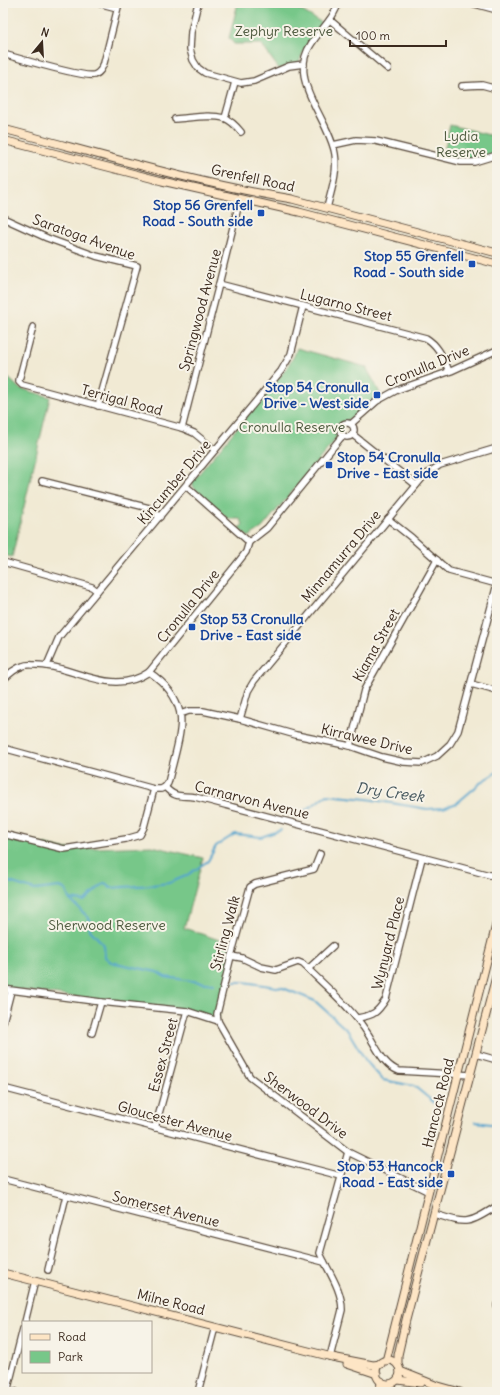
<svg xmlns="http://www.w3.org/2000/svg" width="500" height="1395" viewBox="0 0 500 1395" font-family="Delius,sans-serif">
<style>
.green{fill:#77c789;stroke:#597854}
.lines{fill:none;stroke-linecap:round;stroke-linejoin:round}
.stream{stroke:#53a4ce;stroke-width:2}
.street-casing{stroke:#564739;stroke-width:8}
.secondary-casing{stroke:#564739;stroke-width:9}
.street{stroke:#fff;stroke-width:5.5}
.secondary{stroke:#fde5c5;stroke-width:7}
.transit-dot{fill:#1a4fb4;stroke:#f7f3e8;stroke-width:1.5}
.labels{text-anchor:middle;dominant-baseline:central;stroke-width:4;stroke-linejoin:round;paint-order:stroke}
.park-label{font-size:14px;fill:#4d593e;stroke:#f7f3e8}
.street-label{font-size:14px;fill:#3b2a1e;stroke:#f7f3e8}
.transit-label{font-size:14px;font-weight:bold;fill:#164399;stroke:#f7f3e8;text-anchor:end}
.water-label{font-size:15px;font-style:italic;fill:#43555c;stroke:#f7f3e8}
</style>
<rect width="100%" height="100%" fill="#f7f3e8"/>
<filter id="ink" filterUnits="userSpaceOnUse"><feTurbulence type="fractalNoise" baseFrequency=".025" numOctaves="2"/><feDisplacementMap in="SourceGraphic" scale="8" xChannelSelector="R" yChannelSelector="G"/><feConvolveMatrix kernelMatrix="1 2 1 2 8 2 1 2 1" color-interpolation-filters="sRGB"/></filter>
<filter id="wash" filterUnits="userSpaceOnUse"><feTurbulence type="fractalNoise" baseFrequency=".012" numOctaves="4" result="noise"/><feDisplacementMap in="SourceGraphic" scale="16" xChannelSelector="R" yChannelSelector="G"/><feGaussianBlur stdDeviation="0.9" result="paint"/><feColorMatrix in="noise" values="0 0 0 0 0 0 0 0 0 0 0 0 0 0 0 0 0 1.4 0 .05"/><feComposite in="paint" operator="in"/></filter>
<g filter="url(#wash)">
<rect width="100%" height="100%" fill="#f1ead4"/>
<g class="green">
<polygon points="238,3 295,3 297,8 324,24 305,48 299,62 279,69 261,44 234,44 229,38"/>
<polygon points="450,125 497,137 497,153 474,160 461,161 443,156"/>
<polygon points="297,348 366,367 381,395 368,403 353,417 341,423 338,428 337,437 332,444 262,528 248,537 239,529 243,524 240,519 228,519 194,488 192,482 286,369 294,356"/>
<polygon points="3,373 19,388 50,397 12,557 3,555"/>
<polygon points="3,835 64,849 152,846 203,858 184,928 234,945 218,1021 187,1011 3,988"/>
</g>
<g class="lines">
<g class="stream">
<polyline points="299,815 327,795 367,799 427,809 443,808 457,803 484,780 497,772"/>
<polyline points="3,880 35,890 60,887 66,890 69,899 84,901 104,883 107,884 110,888 152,885 169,883 186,876 208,861 216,846 235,834 261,837 281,830"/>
<polyline points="70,900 89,918 90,930 104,945 105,957 111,962 157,972 165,977 214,984"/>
<polyline points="234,982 244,982 283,988 315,1001 348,1031 366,1061 383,1080 414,1086 437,1105"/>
<polyline points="476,1122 497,1125"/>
</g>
</g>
</g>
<g filter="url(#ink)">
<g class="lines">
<g class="street-casing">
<g id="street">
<polyline points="98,3 117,8"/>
<polyline points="198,3 191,32 190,49 193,60 198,68 205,73 241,83 254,81 289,66 304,64"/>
<polyline points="471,3 497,10"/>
<polyline points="330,20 388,69"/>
<path d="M3,54C18,58 83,78 94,75C100,73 102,68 104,63L119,3"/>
<polyline points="462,86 482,85 497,89"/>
<polyline points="225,118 235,82"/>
<path d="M175,119C191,118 209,114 224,118C230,120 237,127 241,132"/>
<polyline points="333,145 356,140 376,141 461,162 474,162 497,155"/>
<path d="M327,208C331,191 338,172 335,154C330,123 296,89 305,57C309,42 322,31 330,19C334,14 336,8 339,3"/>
<polyline points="3,218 47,238 96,256 137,266 98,406"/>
<path d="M219,284L426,338C439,346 443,358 449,371"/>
<polyline points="33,327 19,380 19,382 22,385 182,428 194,433 215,450"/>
<circle cx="347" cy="430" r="7"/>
<polyline points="351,424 377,401 397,390 451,371 497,350"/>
<polyline points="182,428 219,284 240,199"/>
<polyline points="352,434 416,485"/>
<polyline points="42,481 149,508 160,517"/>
<polyline points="186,486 249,542"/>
<polyline points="388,519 412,538 449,571 497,584"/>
<polyline points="3,562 92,587 97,591"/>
<polyline points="47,665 59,637 281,371 291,354 303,306"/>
<path d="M149,672C164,682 176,695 180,713C184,729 172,765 168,783L165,787"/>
<path d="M3,680C9,674 15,668 23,666C27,664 32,665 36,665C74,665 111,698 149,672L239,561L246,552L249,542L267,528L343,435"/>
<polyline points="471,684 497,691"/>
<polyline points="180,714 189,711 203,711 240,719 296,735 350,746 382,757 404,762 422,763 437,756 450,744 458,731 497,584"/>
<polyline points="240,719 248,691 254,681 424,476 440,465 497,448"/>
<polyline points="350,746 364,690 437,560"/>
<path d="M3,748L154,789H161L165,787C176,799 181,795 195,797L497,877"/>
<polyline points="3,834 64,849 126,839 140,835 144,827 154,789"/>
<path d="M231,956L242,958L261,967L276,970L298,962L303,964C325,986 351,1007 368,1034C377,1048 383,1065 399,1071L471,1075"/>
<polyline points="308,969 333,946"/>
<polyline points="3,989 101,1002 187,1011 218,1021 250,1077 348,1152 429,1192"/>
<path d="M358,1018C374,1015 377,1013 386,999L422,858"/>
<polyline points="218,1021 217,1014 231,956 250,887 255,884 314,869 320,854"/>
<polyline points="3,1022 11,991"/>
<polyline points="92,1033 101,1002"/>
<polyline points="476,1054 497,1060"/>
<polyline points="3,1088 341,1176"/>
<polyline points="155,1128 187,1011"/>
<polyline points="3,1179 324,1262"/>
<path d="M434,1214C467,1224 467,1225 497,1206"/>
<polyline points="48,1270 66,1196"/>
<polyline points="497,1306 497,1305"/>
<polyline points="25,1322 35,1281"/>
<path d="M330,1357L342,1310C342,1289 328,1271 320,1253L348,1152"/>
<polyline points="8,1390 16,1392"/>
<polyline points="7,1392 23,1329"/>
<polyline points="198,1392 215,1327"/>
</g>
</g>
<g class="secondary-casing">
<g id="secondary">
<path d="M3,129C99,154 194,183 292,199L497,253"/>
<polyline points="3,140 162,181 299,212 497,264"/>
<polyline points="3,1273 332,1357 373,1365 381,1364"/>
<circle cx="388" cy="1372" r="12"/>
<polyline points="386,1361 497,921"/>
<polyline points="347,1364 377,1374"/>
<polyline points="398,1365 398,1355 406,1320 497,973"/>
<polyline points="400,1371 435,1385 460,1392"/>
<polyline points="398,1380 421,1383"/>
<polyline points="380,1392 381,1381"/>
</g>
</g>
<use href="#street" class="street"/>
<use href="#secondary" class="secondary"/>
</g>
</g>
<g class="transit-dot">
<rect x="257" y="209" width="8" height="8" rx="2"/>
<rect x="468" y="260" width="8" height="8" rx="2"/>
<rect x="373" y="391" width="8" height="8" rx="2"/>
<rect x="325" y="461" width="8" height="8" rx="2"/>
<rect x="188" y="623" width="8" height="8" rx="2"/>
<rect x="447" y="1170" width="8" height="8" rx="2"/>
</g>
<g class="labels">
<g class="park-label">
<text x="284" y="31">Zephyr Reserve</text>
<text x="461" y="136">Lydia<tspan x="461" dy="16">Reserve</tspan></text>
<text x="292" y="427">Cronulla Reserve</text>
<text x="107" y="925">Sherwood Reserve</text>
</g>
<g class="street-label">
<text transform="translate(253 178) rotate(12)">Grenfell Road</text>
<text transform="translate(84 237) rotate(20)">Saratoga Avenue</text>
<text transform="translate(346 305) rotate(14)">Lugarno Street</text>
<text transform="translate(200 310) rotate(-75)">Springwood Avenue</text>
<text transform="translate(427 366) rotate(-22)">Cronulla Drive</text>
<text transform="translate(122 400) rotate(15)">Terrigal Road</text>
<text transform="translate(174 482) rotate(-50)">Kincumber Drive</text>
<text transform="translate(341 556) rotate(-50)">Minnamurra Drive</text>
<text transform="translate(188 606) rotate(-51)">Cronulla Drive</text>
<text transform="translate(376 645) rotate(-61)">Kiama Street</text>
<text transform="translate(367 739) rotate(13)">Kirrawee Drive</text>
<text transform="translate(252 800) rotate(14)">Carnarvon Avenue</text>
<text transform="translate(225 933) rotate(-75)">Stirling Walk</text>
<text transform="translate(388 943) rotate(-76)">Wynyard Place</text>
<text transform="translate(163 1055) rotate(-75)">Essex Street</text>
<text transform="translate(438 1103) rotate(-76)">Hancock Road</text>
<text transform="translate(306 1105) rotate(37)">Sherwood Drive</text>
<text transform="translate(175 1121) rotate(15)">Gloucester Avenue</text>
<text transform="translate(166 1209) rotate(14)">Somerset Avenue</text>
<text transform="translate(171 1302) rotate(14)">Milne Road</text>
</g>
<g class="transit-label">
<text x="253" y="205">Stop 56 Grenfell<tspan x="253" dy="16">Road - South side</tspan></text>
<text x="464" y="256">Stop 55 Grenfell<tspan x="464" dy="16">Road - South side</tspan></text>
<text x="369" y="387">Stop 54 Cronulla<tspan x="369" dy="16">Drive - West side</tspan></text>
<text x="337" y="457" text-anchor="start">Stop 54 Cronulla<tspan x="337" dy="16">Drive - East side</tspan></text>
<text x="200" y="619" text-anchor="start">Stop 53 Cronulla<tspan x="200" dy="16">Drive - East side</tspan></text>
<text x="443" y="1166">Stop 53 Hancock<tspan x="443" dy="16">Road - East side</tspan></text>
</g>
<g class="water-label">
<text transform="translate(390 792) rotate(8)">Dry Creek</text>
</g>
</g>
<rect width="500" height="1395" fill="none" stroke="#f7f3e8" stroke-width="16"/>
<rect x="22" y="1321" width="130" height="52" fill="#f7f3e8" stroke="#aca397"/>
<rect x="30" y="1334" width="20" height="6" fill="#fde5c5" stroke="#aca397"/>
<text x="58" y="1341" font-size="12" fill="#3b2a1e">Road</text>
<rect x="30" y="1351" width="20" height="12" fill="#77c789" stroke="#aca397"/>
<text x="58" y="1361" font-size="12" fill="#3b2a1e">Park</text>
<g transform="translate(42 42) rotate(18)" stroke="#f7f3e8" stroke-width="3" paint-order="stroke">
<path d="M0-3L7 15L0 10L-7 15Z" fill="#3b2a1e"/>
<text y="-6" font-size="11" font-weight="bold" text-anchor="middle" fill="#3b2a1e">N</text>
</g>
<path d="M350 40v6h96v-6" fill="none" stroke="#3b2a1e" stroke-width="2"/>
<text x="356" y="40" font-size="12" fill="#3b2a1e" stroke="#f7f3e8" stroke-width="3" paint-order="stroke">100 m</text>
</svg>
